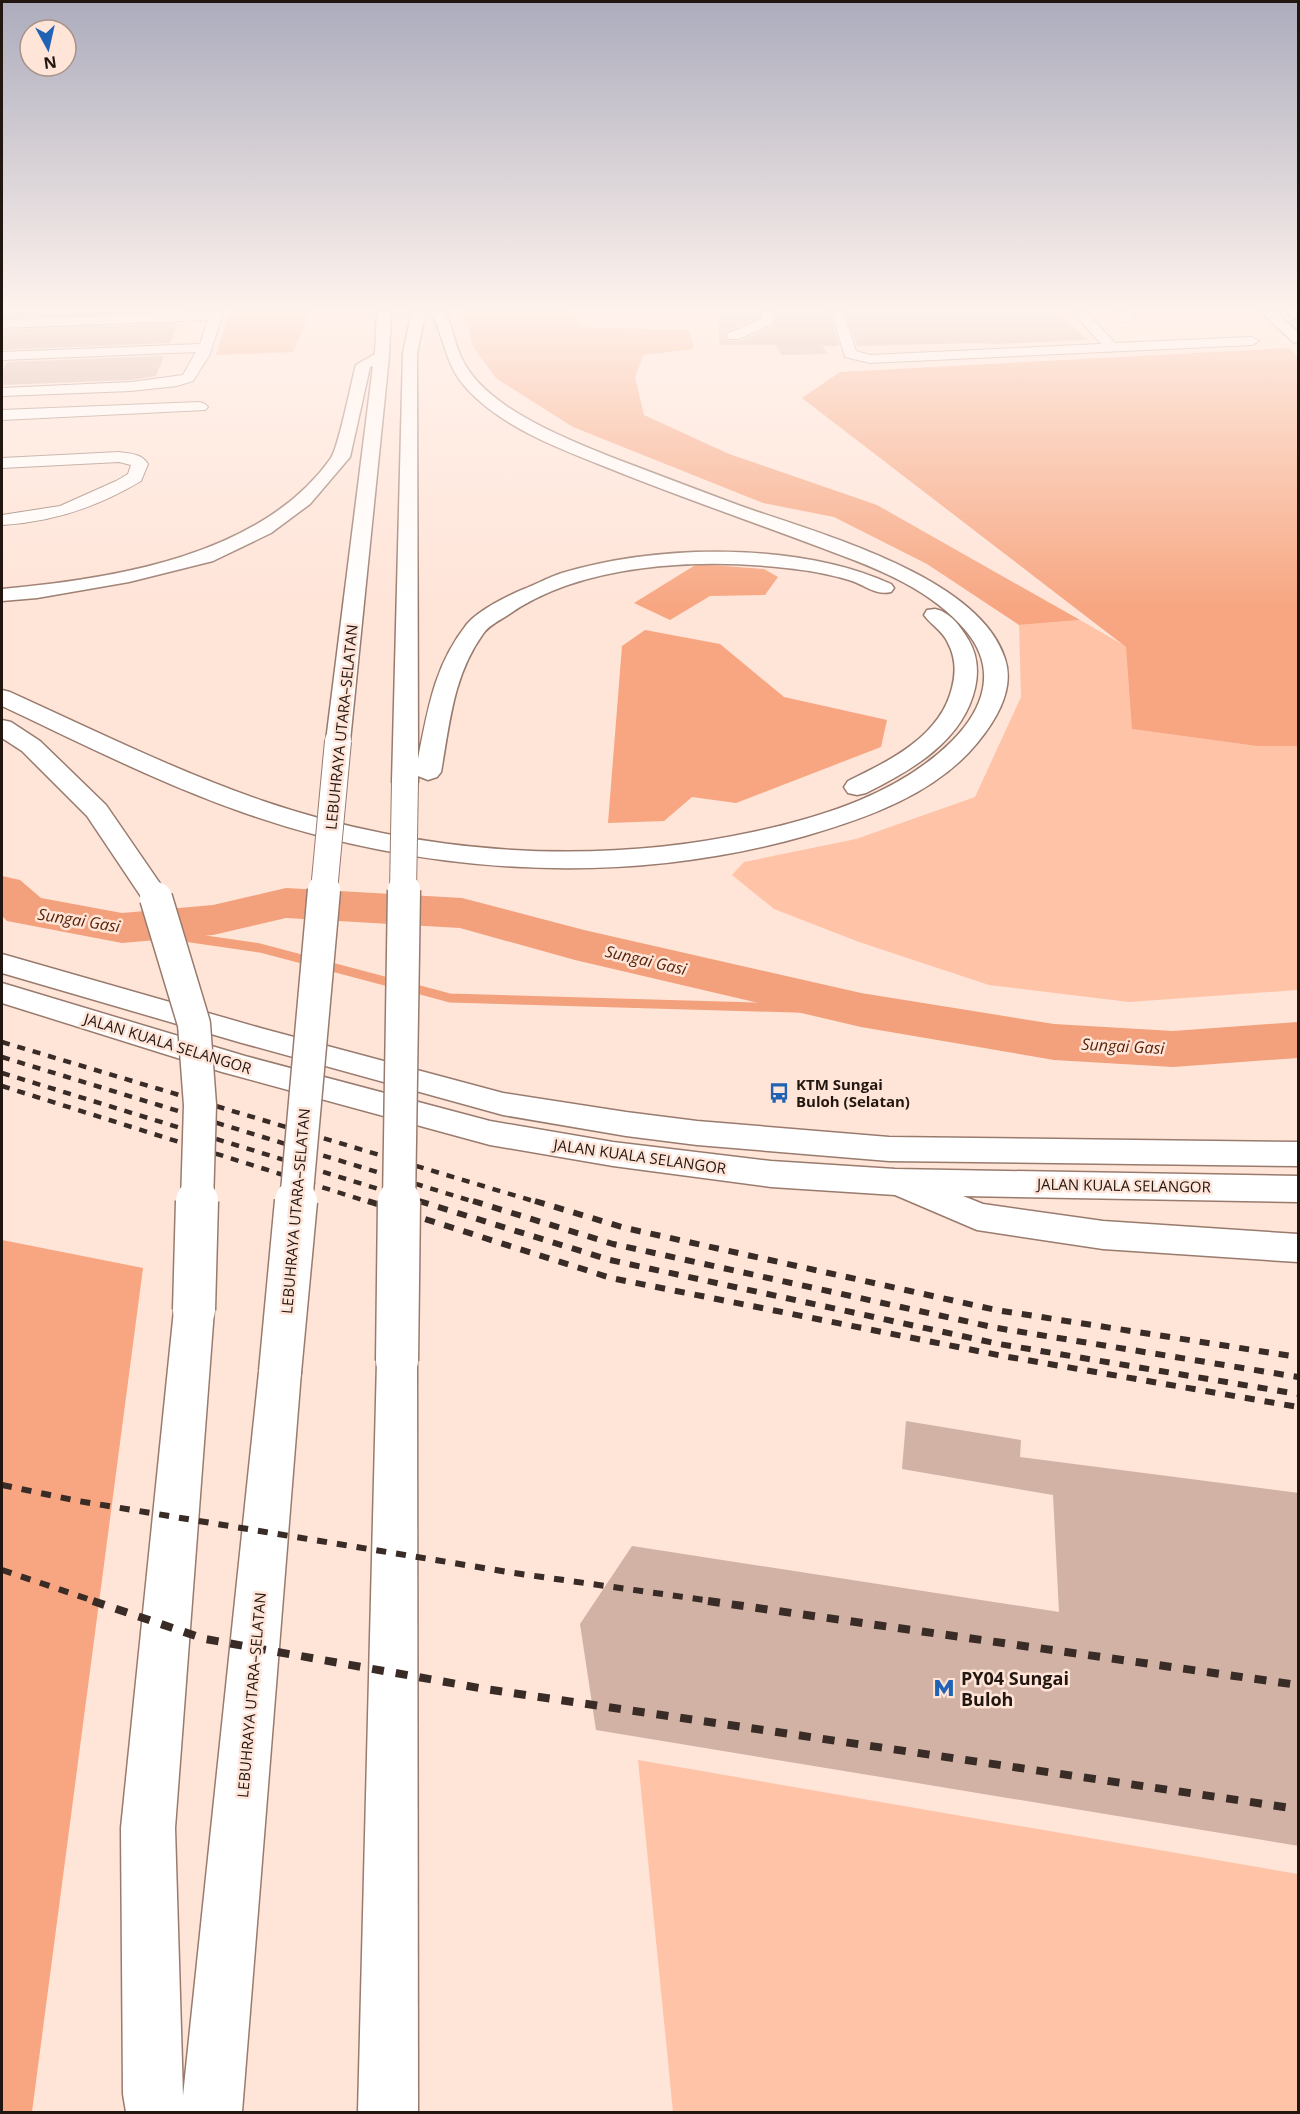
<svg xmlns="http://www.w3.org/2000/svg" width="1300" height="2114" viewBox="0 0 1300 2114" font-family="'Open Sans',sans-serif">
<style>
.green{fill:#ffc4a8}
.forest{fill:#f7a681}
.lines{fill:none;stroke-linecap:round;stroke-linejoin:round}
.stream{stroke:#f2a17c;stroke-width:9}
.river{fill:#f2a17c;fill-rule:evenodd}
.building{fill:#d2b2a4}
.minor-casing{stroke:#997b6e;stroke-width:2}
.trunk-casing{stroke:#997b6e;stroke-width:3}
.motorway-casing{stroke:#997b6e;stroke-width:3}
.minor{fill:#fff;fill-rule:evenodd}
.trunk{fill:#fff;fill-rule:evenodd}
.motorway{fill:#fff;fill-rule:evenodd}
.rail-far3{stroke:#392b26;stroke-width:2;stroke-dasharray:4 4;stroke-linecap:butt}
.rail-far2{stroke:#392b26;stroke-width:4.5;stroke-dasharray:8 8;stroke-linecap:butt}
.rail-far1{stroke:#392b26;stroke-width:6;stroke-dasharray:10 10;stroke-linecap:butt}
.rail{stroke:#392b26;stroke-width:8;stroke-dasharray:12 12;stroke-linecap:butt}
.motorway-bridge-far2-casing{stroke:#997b6e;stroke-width:28;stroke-linecap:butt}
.motorway-bridge-far1-casing{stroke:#997b6e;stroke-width:35;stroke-linecap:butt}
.motorway-bridge-casing{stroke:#997b6e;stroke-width:45;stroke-linecap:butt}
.motorway-bridge-far2{stroke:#fff;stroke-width:26}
.motorway-bridge-far1{stroke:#fff;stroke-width:32}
.motorway-bridge{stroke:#fff;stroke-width:42}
.labels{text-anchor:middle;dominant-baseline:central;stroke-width:5;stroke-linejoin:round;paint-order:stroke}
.street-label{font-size:15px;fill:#221611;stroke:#ffe4d8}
.poi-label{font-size:15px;font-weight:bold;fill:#221611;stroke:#ffe4d8;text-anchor:start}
.water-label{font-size:16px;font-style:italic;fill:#552307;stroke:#ffe4d8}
.near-poi-label{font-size:18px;font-weight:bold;fill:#221611;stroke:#ffe4d8;text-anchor:start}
</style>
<rect width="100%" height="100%" fill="#ffe4d8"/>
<g class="green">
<polygon points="1080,620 1127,647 1133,729 1256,746 1298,746 1298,990 1129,1002 989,985 859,942 774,909 732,875 744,862 856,839 975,797 1021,697 1019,625"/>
<polygon points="638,1760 1298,1874 1298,2112 673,2112"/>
</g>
<g class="forest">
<polygon points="230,311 311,311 293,352 216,355"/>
<polygon points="464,311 573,311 580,327 689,330 694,349 644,355 635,377 644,415 729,454 877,505 1080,620 1019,625 927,564 834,517 763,503 573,427 496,378 473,347"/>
<polygon points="1290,348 1298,358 1298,746 1256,746 1132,729 1126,647 802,398 840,372"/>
<polygon points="697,564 764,569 778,577 765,595 710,596 670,620 634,603"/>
<polygon points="645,630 720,644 784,697 887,720 881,747 736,803 692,797 664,821 608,823 622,646"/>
<polygon points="2,1240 143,1268 32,2112 2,2112"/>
</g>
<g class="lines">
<g class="stream">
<polyline points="122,928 260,948 396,984"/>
<polyline points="409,987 450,998 861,1010"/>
</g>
<polygon class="river" points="2,876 20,880 41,898 122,913 213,905 286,888 462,898 584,930 861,993 1054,1024 1173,1031 1298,1022 1298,1058 1173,1067 1054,1060 861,1027 575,960 460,928 286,918 213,935 122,943 7,921 2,916"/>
</g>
<g class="building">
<polygon points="7,311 174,311 2,318"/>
<polygon points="719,311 760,313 759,317 727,332 725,337 729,341 740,341 773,326 777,312 829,311 839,346 822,346 828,354 782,355 775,345 719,345"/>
<polygon points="845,311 1057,311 1087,340 995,344 978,343 857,346"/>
<polygon points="178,323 170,343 2,350 2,330"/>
<polygon points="164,356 156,376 131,380 2,385 2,371 8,362"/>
<polygon points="906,1421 1021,1440 1020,1457 1299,1493 1299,1846 596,1730 580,1624 632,1546 1059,1612 1053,1495 902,1469"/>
</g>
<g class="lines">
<g class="minor-casing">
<g id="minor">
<polygon points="224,311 209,356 193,381 177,386 131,391 2,396 2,388 131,382 183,375 196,352 2,360 2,352 200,344 208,320 2,328 2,320"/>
<polygon points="763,311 775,311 772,324 739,339 729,339 727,336 729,333 761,319"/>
<polygon points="831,311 843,311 856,351 870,355 1101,344 1072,311 1085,311 1115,343 1252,337 1259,341 1252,345 870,363 845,357"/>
<polygon points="1115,311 1128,311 1135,318 1128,322 1123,321"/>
<polygon points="200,402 205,404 208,407 205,410 2,420 2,410"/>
<path d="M119,452C131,454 141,453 148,464L141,481C98,507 52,522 2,525V515L60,506L116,481L128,474L131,465L119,462L2,468V458Z"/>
</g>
</g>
<g class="trunk-casing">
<g id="trunk">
<polygon points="1260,311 1275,311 1298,332 1298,343 1293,342"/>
<polygon points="2,954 264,1029 503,1093 626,1112 697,1121 889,1137 1298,1142 1298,1166 889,1161 697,1145 626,1136 503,1115 242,1043 2,973"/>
<polygon points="2,983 245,1056 490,1121 613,1142 771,1161 895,1169 1298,1176 1298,1202 963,1196 983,1204 1103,1221 1298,1234 1298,1262 1103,1249 977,1230 895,1195 771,1187 613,1166 490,1145 222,1072 2,1003"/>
</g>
</g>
<g class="motorway-casing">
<g id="motorway">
<path d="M377,311H391L389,356L350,741L347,746L338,748L329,746L326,741L373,366L370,367L350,457L310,504L271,533L213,561L129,582L37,598L2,601V589C114,579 262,556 331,458C339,446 351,383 356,365L375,354Z"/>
<path d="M412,311H426L417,353L418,759C428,709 434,666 467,624C479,610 507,596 524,589C537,584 549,577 562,573C659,544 798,542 891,584L894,588L891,592C875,596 864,584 849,580C829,574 806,570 786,568C700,558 581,563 508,615C500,620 488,626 483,634C453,676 450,722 441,772L437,777L428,780L418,776V782L414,787L405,790L396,787L392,782L403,353Z"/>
<path d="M429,311H443L447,316C453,330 455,345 462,359C471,378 488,393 505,405C537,427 574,442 611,457C653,473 695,489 738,505C813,532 979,575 1005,659C1015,689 996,720 978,742C936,794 867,818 805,836C622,888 421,875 242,812C159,783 81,743 2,706V690L10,692C94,730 176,771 263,801C418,854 592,867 753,832C823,817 900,793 952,741C984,709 998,669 966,631C932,590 879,569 830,551C756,523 680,497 606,467C558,448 504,428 468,390C442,362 447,338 429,311Z"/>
<path d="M935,609C950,612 960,626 968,639C977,654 979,670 975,688C963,741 912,770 866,793L857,795L848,793L844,787L848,781C889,761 940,737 952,688C956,673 956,658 948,643C943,631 931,625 924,615L927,610Z"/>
<polygon points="2,720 11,722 40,741 106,805 170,898 166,904 156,907 146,904 87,816 22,751 2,738"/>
<polygon points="194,1295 208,1299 214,1310 175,1828 183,2096 259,1372 265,1360 280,1355 295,1360 301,1372 242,2112 126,2112 123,2094 121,1828 174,1310 180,1299"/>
<polygon points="397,1345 411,1349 417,1361 418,2112 358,2112 377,1361 383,1349"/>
</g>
</g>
<use href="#minor" class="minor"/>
<use href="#trunk" class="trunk"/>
<use href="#motorway" class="motorway"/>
<polyline class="rail-far3" points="1279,311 1298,320"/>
<g class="rail-far2">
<polyline points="2,1042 540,1203"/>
<polyline points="2,1057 478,1203"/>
<polyline points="2,1073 424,1203"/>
<polyline points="2,1086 372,1203"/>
</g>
<g class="rail-far1">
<polyline points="368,1201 611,1278 1003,1356 1298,1407"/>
<polyline points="419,1201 610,1260 999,1344 1298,1394"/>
<polyline points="473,1201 613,1244 997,1328 1298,1377"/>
<polyline points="535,1201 625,1228 996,1310 1298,1357"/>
<polyline points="2,1485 78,1501 514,1573 719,1602"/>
<polyline points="2,1570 97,1602"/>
</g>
<g class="rail">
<polyline points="93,1601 205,1639 485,1689 1298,1809"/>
<polyline points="708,1601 1298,1685"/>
</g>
<g class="motorway-bridge-far2-casing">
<g id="motorway-bridge-far2">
<polyline points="324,891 338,741"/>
<polyline points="403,891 405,782"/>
</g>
</g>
<g class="motorway-bridge-far1-casing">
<g id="motorway-bridge-far1">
<polyline points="156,898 194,1024 200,1105 197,1203"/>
<polyline points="296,1203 324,890"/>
<polyline points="399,1203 404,890"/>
</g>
</g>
<g class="motorway-bridge-casing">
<g id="motorway-bridge">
<polyline points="194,1310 197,1201"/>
<polyline points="397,1361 399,1201"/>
<polyline points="280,1372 296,1201"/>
</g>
</g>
<use href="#motorway-bridge-far2" class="motorway-bridge-far2"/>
<use href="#motorway-bridge-far1" class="motorway-bridge-far1"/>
<use href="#motorway-bridge" class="motorway-bridge"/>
</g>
<linearGradient id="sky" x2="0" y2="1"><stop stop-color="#acacbd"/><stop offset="0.51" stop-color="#fff3ed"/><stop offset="1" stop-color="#fff3ed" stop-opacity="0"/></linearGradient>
<rect width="1300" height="607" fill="url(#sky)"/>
<defs>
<g id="bus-bare" transform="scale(1.62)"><path d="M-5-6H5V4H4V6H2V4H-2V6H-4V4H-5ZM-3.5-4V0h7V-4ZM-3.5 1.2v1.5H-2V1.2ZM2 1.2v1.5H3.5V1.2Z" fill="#2062b3" stroke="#ffe4d8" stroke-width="2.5" paint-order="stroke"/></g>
<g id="metro-bare" transform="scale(1.62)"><path d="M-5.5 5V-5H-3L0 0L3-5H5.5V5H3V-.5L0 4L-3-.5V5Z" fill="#2062b3" stroke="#ffe4d8" stroke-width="2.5" paint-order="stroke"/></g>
</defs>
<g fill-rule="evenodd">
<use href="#bus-bare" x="779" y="1093"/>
<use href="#metro-bare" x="944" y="1688"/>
</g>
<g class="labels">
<g class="street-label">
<text transform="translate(341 727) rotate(-84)">LEBUHRAYA UTARA–SELATAN</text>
<text transform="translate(168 1043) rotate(17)">JALAN KUALA SELANGOR</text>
<text transform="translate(640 1156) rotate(8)">JALAN KUALA SELANGOR</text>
<text transform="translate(1124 1185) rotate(1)">JALAN KUALA SELANGOR</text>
<text transform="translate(295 1211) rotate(-85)">LEBUHRAYA UTARA–SELATAN</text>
<text transform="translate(251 1695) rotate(-85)">LEBUHRAYA UTARA–SELATAN</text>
</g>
<g class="poi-label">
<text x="796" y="1084">KTM Sungai<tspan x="796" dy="17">Buloh (Selatan)</tspan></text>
</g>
<g class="water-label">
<text transform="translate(79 920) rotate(9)">Sungai Gasi</text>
<text transform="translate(646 960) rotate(13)">Sungai Gasi</text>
<text transform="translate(1123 1046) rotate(3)">Sungai Gasi</text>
</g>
<g class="near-poi-label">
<text x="961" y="1678">PY04 Sungai<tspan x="961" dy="21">Buloh</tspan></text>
</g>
</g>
<rect width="1300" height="2114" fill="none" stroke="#221611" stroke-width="6"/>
<g transform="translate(48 48) rotate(172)"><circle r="28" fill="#ffe4d8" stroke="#a79288" stroke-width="1.5"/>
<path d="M0-4.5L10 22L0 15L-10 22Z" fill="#2062b3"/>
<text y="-9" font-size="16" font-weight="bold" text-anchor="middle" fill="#221611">N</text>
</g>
</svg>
